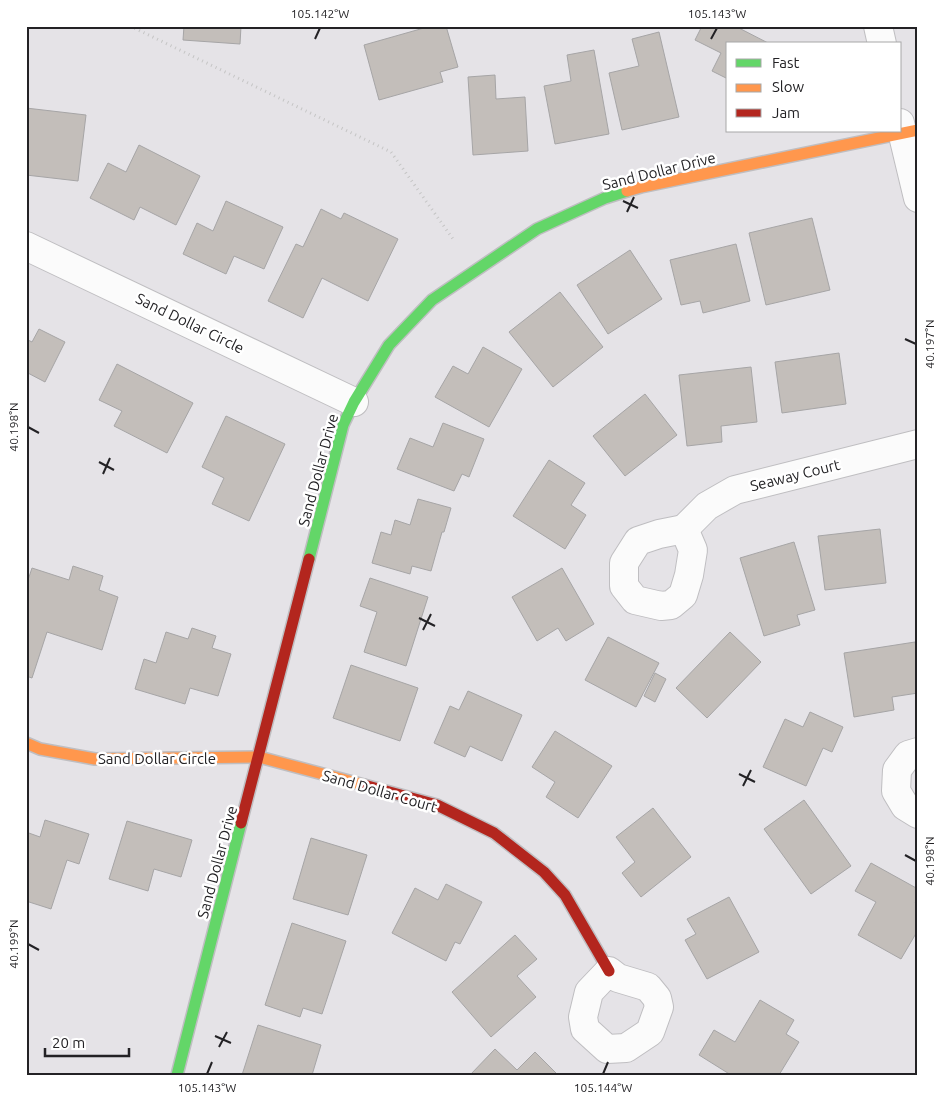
<svg xmlns="http://www.w3.org/2000/svg" width="944" height="1101" viewBox="0 0 944 1101" font-family="Ubuntu,sans-serif">
<style>
.building{fill:#c3beba;stroke:#a6a5a6}
.lines{fill:none;stroke-linecap:round;stroke-linejoin:round}
.street-casing{stroke:#bfbec1;stroke-width:30}
.fast-casing{stroke:#bfbec1;stroke-width:14}
.slow-casing{stroke:#bfbec1;stroke-width:14}
.jam-casing{stroke:#bfbec1;stroke-width:14}
.path{stroke:#c5c5c5;stroke-width:3;stroke-dasharray:1 4;stroke-linecap:butt}
.street{stroke:#fbfbfb;stroke-width:28}
.fast{stroke:#63d668;stroke-width:11}
.slow{stroke:#ff974d;stroke-width:11}
.jam{stroke:#b3261e;stroke-width:11}
.ticks{fill:none;stroke:#232225;stroke-width:2}
.labels{text-anchor:middle;dominant-baseline:central;stroke-width:5;stroke-linejoin:round;paint-order:stroke}
.street-label{font-size:15px;fill:#232225;stroke:#fff}
.neatline{fill:none;stroke:#232225;stroke-width:2}
.ticks-label{font-size:12px;text-anchor:middle;fill:#232225}
</style>
<rect width="100%" height="100%" fill="#e5e3e7"/>
<g class="building">
<polygon points="184,26 241,26 240,44 183,40"/>
<polygon points="431,26 446,26 458,67 440,72 443,82 379,100 364,45"/>
<polygon points="702,26 735,26 770,44 728,44 728,79 712,71 721,53 695,40"/>
<polygon points="659,32 679,117 622,130 609,73 639,66 632,39"/>
<polygon points="594,50 609,134 555,144 544,86 571,81 567,55"/>
<polygon points="495,75 496,99 525,97 528,151 473,155 468,77"/>
<polygon points="26,108 86,115 78,181 26,175"/>
<polygon points="139,145 200,176 176,225 140,207 134,220 90,198 108,163 126,172"/>
<polygon points="226,201 283,227 264,269 234,256 226,274 183,254 197,223 213,231"/>
<polygon points="321,209 341,219 344,213 398,239 368,301 322,278 303,318 268,301 296,244 303,247"/>
<polygon points="812,218 830,290 766,305 749,233"/>
<polygon points="736,244 750,301 703,313 700,301 681,305 670,260"/>
<polygon points="630,250 662,299 608,334 577,285"/>
<polygon points="560,292 603,347 553,387 509,332"/>
<polygon points="39,329 65,342 45,382 26,372 26,339 32,342"/>
<polygon points="483,347 522,369 489,427 435,397 453,366 468,374"/>
<polygon points="839,353 846,404 782,413 775,362"/>
<polygon points="117,364 193,403 167,453 114,426 122,411 99,400"/>
<polygon points="751,367 757,422 721,426 722,442 687,446 679,375"/>
<polygon points="645,394 677,435 625,476 593,436"/>
<polygon points="226,416 285,444 249,521 212,504 224,478 202,467"/>
<polygon points="443,423 484,439 469,477 462,474 454,491 397,469 410,438 433,447"/>
<polygon points="549,460 585,483 571,505 586,515 565,549 513,516"/>
<polygon points="418,499 451,508 444,532 442,532 431,571 412,566 410,574 372,563 381,532 391,535 395,520 410,525"/>
<polygon points="880,529 886,583 825,590 818,536"/>
<polygon points="794,542 815,610 797,615 800,625 764,636 740,558"/>
<polygon points="73,566 103,576 99,590 118,597 102,650 47,632 32,678 26,676 26,586 32,568 69,580"/>
<polygon points="562,568 594,624 566,641 558,628 537,641 512,597"/>
<polygon points="370,578 428,597 406,666 364,652 377,612 360,606"/>
<polygon points="192,628 216,636 212,648 231,654 218,696 190,688 185,704 135,689 144,659 156,663 166,632 188,639"/>
<polygon points="730,632 761,662 707,718 676,688"/>
<polygon points="608,637 659,663 636,707 585,680"/>
<polygon points="915,642 918,658 918,693 892,697 894,710 854,717 844,653"/>
<polygon points="351,665 418,688 400,741 333,718"/>
<polygon points="655,673 666,679 655,702 644,696"/>
<polygon points="468,691 522,715 502,761 470,746 465,757 434,743 450,706 459,710"/>
<polygon points="810,712 843,727 832,752 823,748 806,786 763,767 785,719 803,727"/>
<polygon points="555,731 612,766 578,818 546,797 555,782 532,767"/>
<polygon points="804,800 851,866 811,894 764,829"/>
<polygon points="653,808 691,857 641,897 622,873 635,862 616,837"/>
<polygon points="45,820 89,834 79,864 67,860 51,909 26,901 26,832 40,837"/>
<polygon points="127,821 192,840 181,877 154,869 148,891 109,879"/>
<polygon points="311,838 367,855 348,915 293,899"/>
<polygon points="871,863 918,889 918,898 915,903 918,905 918,930 901,959 858,935 876,902 855,891"/>
<polygon points="446,884 482,902 460,944 455,942 446,961 392,933 415,888 438,900"/>
<polygon points="729,897 759,952 707,979 685,940 696,934 687,919"/>
<polygon points="292,923 346,941 322,1014 303,1008 300,1017 265,1005"/>
<polygon points="515,935 537,959 517,976 536,997 491,1037 452,992"/>
<polygon points="760,1000 794,1020 786,1034 799,1042 779,1075 731,1075 699,1055 714,1030 735,1042"/>
<polygon points="258,1025 321,1045 312,1075 242,1075"/>
<polygon points="495,1049 517,1070 535,1052 558,1075 470,1075"/>
</g>
<g class="lines">
<g class="street-casing">
<g id="street">
<polyline points="878,26 882,44"/>
<polyline points="900,123 918,198"/>
<polyline points="26,246 354,402"/>
<polyline points="684,529 707,506 735,490 918,444"/>
<polygon points="684,529 693,550 689,575 683,595 671,605 661,606 635,600 624,586 624,563 638,541 659,534"/>
<polyline points="918,752 908,755 897,770 896,791 905,806 918,814"/>
<polygon points="609,971 618,978 648,987 657,998 659,1007 650,1032 626,1048 607,1049 585,1029 583,1017 589,992"/>
</g>
</g>
<g class="fast-casing">
<g id="fast">
<polyline points="309,559 343,425 354,402 389,345 432,300 537,229 605,198 627,191"/>
<polyline points="177,1075 241,823"/>
</g>
</g>
<g class="slow-casing">
<g id="slow">
<polyline points="627,191 641,187 918,130"/>
<polyline points="26,743 40,749 95,759 259,757 364,785"/>
</g>
</g>
<g class="jam-casing">
<g id="jam">
<polyline points="364,785 437,805 494,833 544,872 565,895 609,971"/>
<polyline points="241,823 309,559"/>
</g>
</g>
<polyline class="path" points="130,26 391,152 453,239"/>
<use href="#street" class="street"/>
<use href="#fast" class="fast"/>
<use href="#slow" class="slow"/>
<use href="#jam" class="jam"/>
</g>
<path class="ticks" d="M315,39L320,28M711,39L717,28M623,201L638,208M627,212L634,197M905,339L916,344M28,427L39,433M99,462L114,470M103,474L110,458M419,618L435,626M423,630L431,614M739,774L755,782M743,786L751,770M905,855L916,861M28,944L39,950M215,1036L231,1043M219,1047L227,1032M207,1074L212,1062M603,1074L608,1062"/>
<g class="labels">
<g class="street-label">
<text transform="translate(659 171) rotate(-14)">Sand Dollar Drive</text>
<text transform="translate(190 323) rotate(26)">Sand Dollar Circle</text>
<text transform="translate(318 470) rotate(-75)">Sand Dollar Drive</text>
<text transform="translate(795 475) rotate(-14)">Seaway Court</text>
<text x="157" y="758">Sand Dollar Circle</text>
<text transform="translate(380 791) rotate(16)">Sand Dollar Court</text>
<text transform="translate(217 862) rotate(-75)">Sand Dollar Drive</text>
</g>
</g>
<rect width="944" height="1101" fill="none" stroke="#ffffff" stroke-width="55"/>
<rect x="726" y="42" width="175" height="90" fill="#ffffff" stroke="#a7a7a8"/>
<rect x="736" y="59" width="25" height="8" fill="#63d668" stroke="#a7a7a8"/>
<text x="772" y="68" font-size="15" fill="#232225">Fast</text>
<rect x="736" y="84" width="25" height="8" fill="#ff974d" stroke="#a7a7a8"/>
<text x="772" y="92" font-size="15" fill="#232225">Slow</text>
<rect x="736" y="109" width="25" height="8" fill="#b3261e" stroke="#a7a7a8"/>
<text x="772" y="118" font-size="15" fill="#232225">Jam</text>
<path d="M45 1048v8h84v-8" fill="none" stroke="#232225" stroke-width="2.5"/>
<text x="52" y="1048" font-size="15" fill="#232225" stroke="#ffffff" stroke-width="4" paint-order="stroke">20 m</text>
<rect x="28" y="28" width="888" height="1046" class="neatline"/>
<g class="ticks-label">
<text x="320" y="18">105.142°W</text>
<text x="717" y="18">105.143°W</text>
<text transform="translate(930 344) rotate(-90)" y="4">40.197°N</text>
<text transform="translate(14 427) rotate(-90)" y="4">40.198°N</text>
<text transform="translate(930 861) rotate(-90)" y="4">40.198°N</text>
<text transform="translate(14 944) rotate(-90)" y="4">40.199°N</text>
<text x="207" y="1092">105.143°W</text>
<text x="603" y="1092">105.144°W</text>
</g>
</svg>
